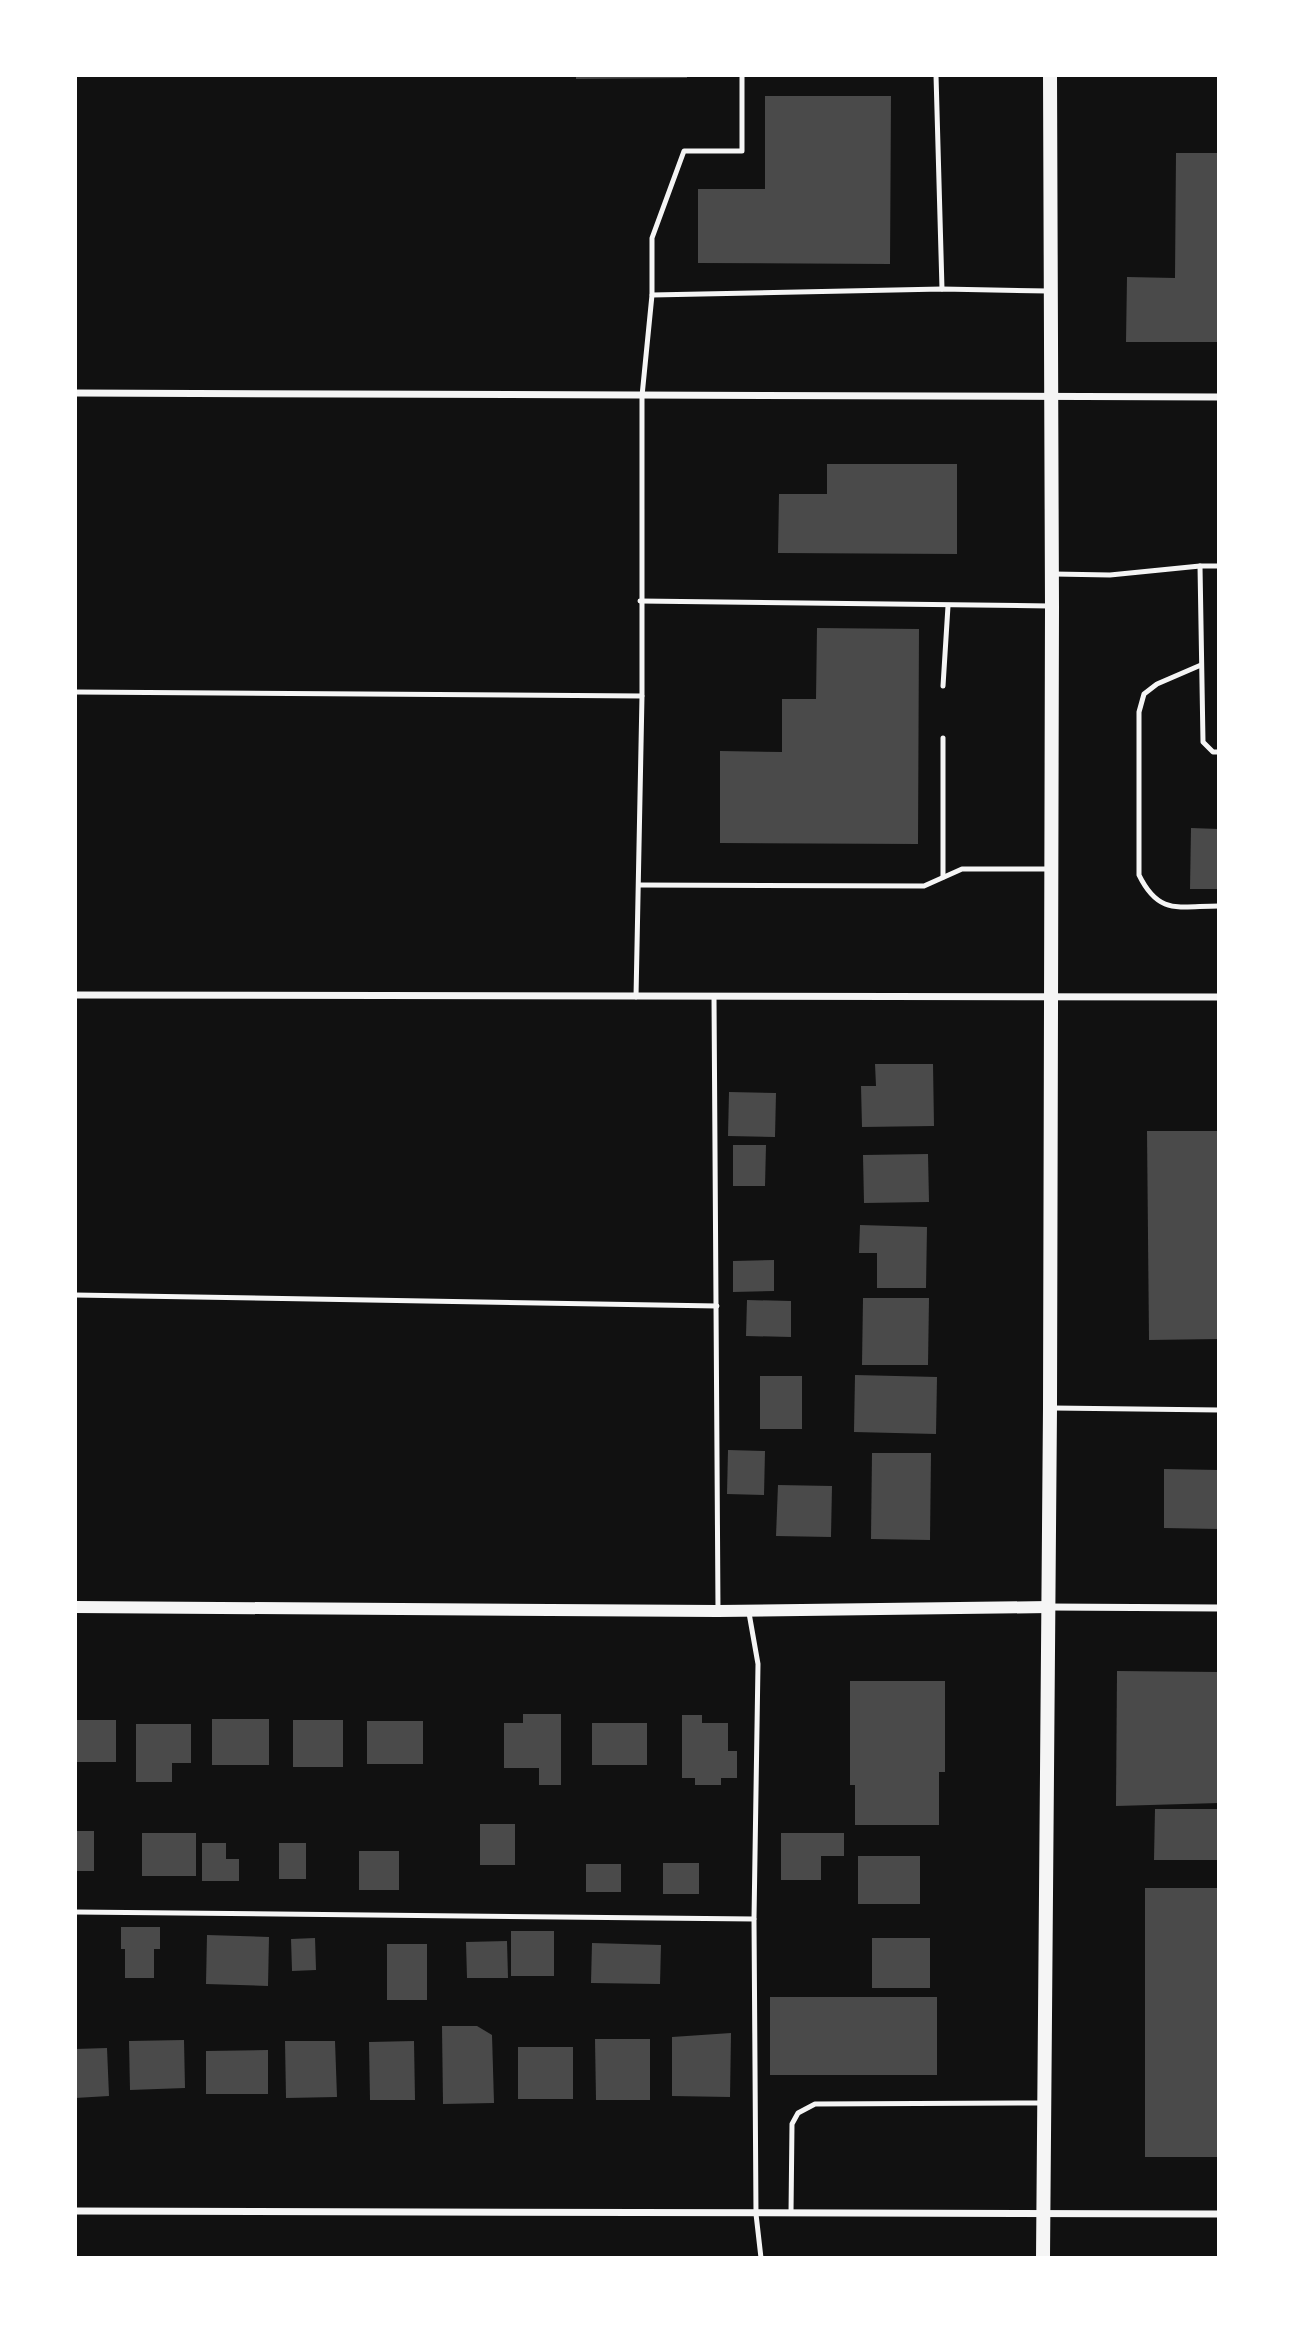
<svg xmlns="http://www.w3.org/2000/svg" width="1294" height="2333" viewBox="0 0 1294 2333" font-family="Overpass,sans-serif">
<style>
.building{fill:#4a4a4a}
.lines{fill:none;stroke-linecap:round;stroke-linejoin:round}
.service{stroke:#f5f5f5;stroke-width:5}
.minor{stroke:#f5f5f5;stroke-width:7}
.tertiary{stroke:#f5f5f5;stroke-width:12}
.secondary{stroke:#f5f5f5;stroke-width:14}
</style>
<rect width="100%" height="100%" fill="#111"/>
<g class="building">
<polygon points="576,75 687,75 687,78 576,79"/>
<polygon points="765,96 891,96 890,264 698,263 698,189 765,189"/>
<polygon points="1176,153 1219,153 1219,342 1126,342 1127,277 1175,278"/>
<polygon points="827,464 957,464 957,554 778,553 779,494 827,494"/>
<polygon points="817,628 919,629 918,844 720,843 720,751 782,752 782,699 816,699"/>
<polygon points="1191,828 1219,829 1219,889 1190,889"/>
<polygon points="875,1064 933,1064 934,1126 862,1127 861,1086 876,1086"/>
<polygon points="729,1092 776,1093 775,1137 728,1136"/>
<polygon points="1147,1131 1219,1131 1219,1339 1149,1340"/>
<polygon points="733,1145 766,1145 765,1186 733,1186"/>
<polygon points="928,1154 929,1202 864,1203 863,1155"/>
<polygon points="860,1225 927,1227 926,1288 877,1288 877,1253 859,1253"/>
<polygon points="774,1260 774,1291 733,1292 733,1261"/>
<polygon points="863,1298 929,1298 928,1365 862,1365"/>
<polygon points="747,1300 791,1301 791,1337 746,1336"/>
<polygon points="855,1375 937,1377 936,1434 854,1432"/>
<rect x="760" y="1376" width="42" height="53"/>
<polygon points="728,1450 765,1451 764,1495 727,1494"/>
<polygon points="872,1453 931,1453 930,1540 871,1539"/>
<polygon points="1164,1469 1219,1470 1219,1529 1164,1528"/>
<polygon points="778,1485 832,1486 831,1537 776,1536"/>
<polygon points="1117,1671 1219,1672 1219,1803 1116,1806"/>
<polygon points="850,1681 945,1681 945,1772 939,1772 939,1825 855,1825 855,1785 850,1785"/>
<polygon points="523,1714 561,1714 561,1785 539,1785 539,1768 504,1768 504,1723 523,1723"/>
<polygon points="682,1715 702,1715 702,1723 728,1723 728,1751 737,1751 737,1778 721,1778 721,1785 695,1785 695,1778 682,1778"/>
<rect x="212" y="1719" width="57" height="46"/>
<rect x="75" y="1720" width="41" height="42"/>
<rect x="293" y="1720" width="50" height="47"/>
<rect x="367" y="1721" width="56" height="43"/>
<rect x="592" y="1723" width="55" height="42"/>
<polygon points="136,1724 191,1724 191,1763 172,1763 172,1782 136,1782"/>
<polygon points="1155,1809 1219,1809 1219,1860 1154,1860"/>
<rect x="480" y="1824" width="35" height="41"/>
<rect x="75" y="1831" width="19" height="40"/>
<rect x="142" y="1833" width="54" height="43"/>
<polygon points="781,1833 844,1833 844,1856 821,1856 821,1880 781,1880"/>
<polygon points="202,1843 226,1843 226,1859 239,1859 239,1881 202,1881"/>
<rect x="279" y="1843" width="27" height="36"/>
<rect x="359" y="1851" width="40" height="39"/>
<rect x="858" y="1856" width="62" height="48"/>
<rect x="663" y="1863" width="36" height="31"/>
<rect x="586" y="1864" width="35" height="28"/>
<rect x="1145" y="1888" width="74" height="269"/>
<polygon points="121,1927 160,1927 160,1949 154,1949 154,1978 125,1978 125,1949 121,1949"/>
<rect x="511" y="1931" width="43" height="45"/>
<polygon points="207,1935 269,1937 268,1986 206,1984"/>
<polygon points="315,1938 316,1970 292,1971 291,1939"/>
<rect x="872" y="1938" width="58" height="50"/>
<polygon points="507,1941 508,1978 467,1978 466,1942"/>
<polygon points="592,1943 661,1945 660,1984 591,1983"/>
<rect x="387" y="1944" width="40" height="56"/>
<rect x="770" y="1997" width="167" height="78"/>
<polygon points="442,2026 477,2026 492,2035 494,2103 443,2104"/>
<polygon points="731,2033 730,2097 672,2096 672,2037"/>
<polygon points="595,2039 650,2039 650,2100 596,2100"/>
<polygon points="184,2040 185,2088 130,2090 129,2041"/>
<polygon points="285,2041 335,2041 337,2097 286,2098"/>
<polygon points="414,2041 415,2100 370,2100 369,2042"/>
<rect x="518" y="2047" width="55" height="52"/>
<polygon points="107,2048 109,2096 75,2098 75,2049"/>
<polygon points="268,2050 268,2094 206,2094 206,2051"/>
</g>
<g class="lines">
<g class="service">
<polyline points="936,75 942,289"/>
<polyline points="652,295 942,289 1048,291"/>
<polyline points="1200,566 1203,742 1213,752 1219,752"/>
<polyline points="1054,574 1110,575 1200,566 1219,566"/>
<polyline points="640,601 1050,606"/>
<path d="M1201,665L1157,684L1144,694L1139,712V875C1159,916 1179,906 1219,906"/>
<polyline points="943,686 948,606"/>
<polyline points="75,692 642,696"/>
<polyline points="943,738 943,877"/>
<polyline points="639,885 924,886 962,869 1049,869"/>
<polyline points="636,997 642,696 642,396 652,295 652,238 684,151 742,151 742,75"/>
<polyline points="714,997 718,1610"/>
<polyline points="75,1295 717,1306"/>
<polyline points="1053,1408 1219,1410"/>
<polyline points="749,1613 758,1664 754,1919 756,2214 761,2258"/>
<polyline points="75,1912 754,1919"/>
<polyline points="791,2213 792,2124 798,2113 815,2104 1041,2103"/>
</g>
<g class="minor">
<polyline points="75,393 1219,397"/>
<polyline points="75,995 1219,997"/>
<polyline points="1049,1607 1219,1608"/>
<polyline points="75,2211 1219,2214"/>
</g>
<polyline class="tertiary" points="75,1607 718,1611 1049,1607"/>
<polyline class="secondary" points="1043,2258 1050,1408 1052,606 1050,75"/>
</g>
<rect width="1294" height="2333" fill="none" stroke="#ffffff" stroke-width="154"/>
</svg>
